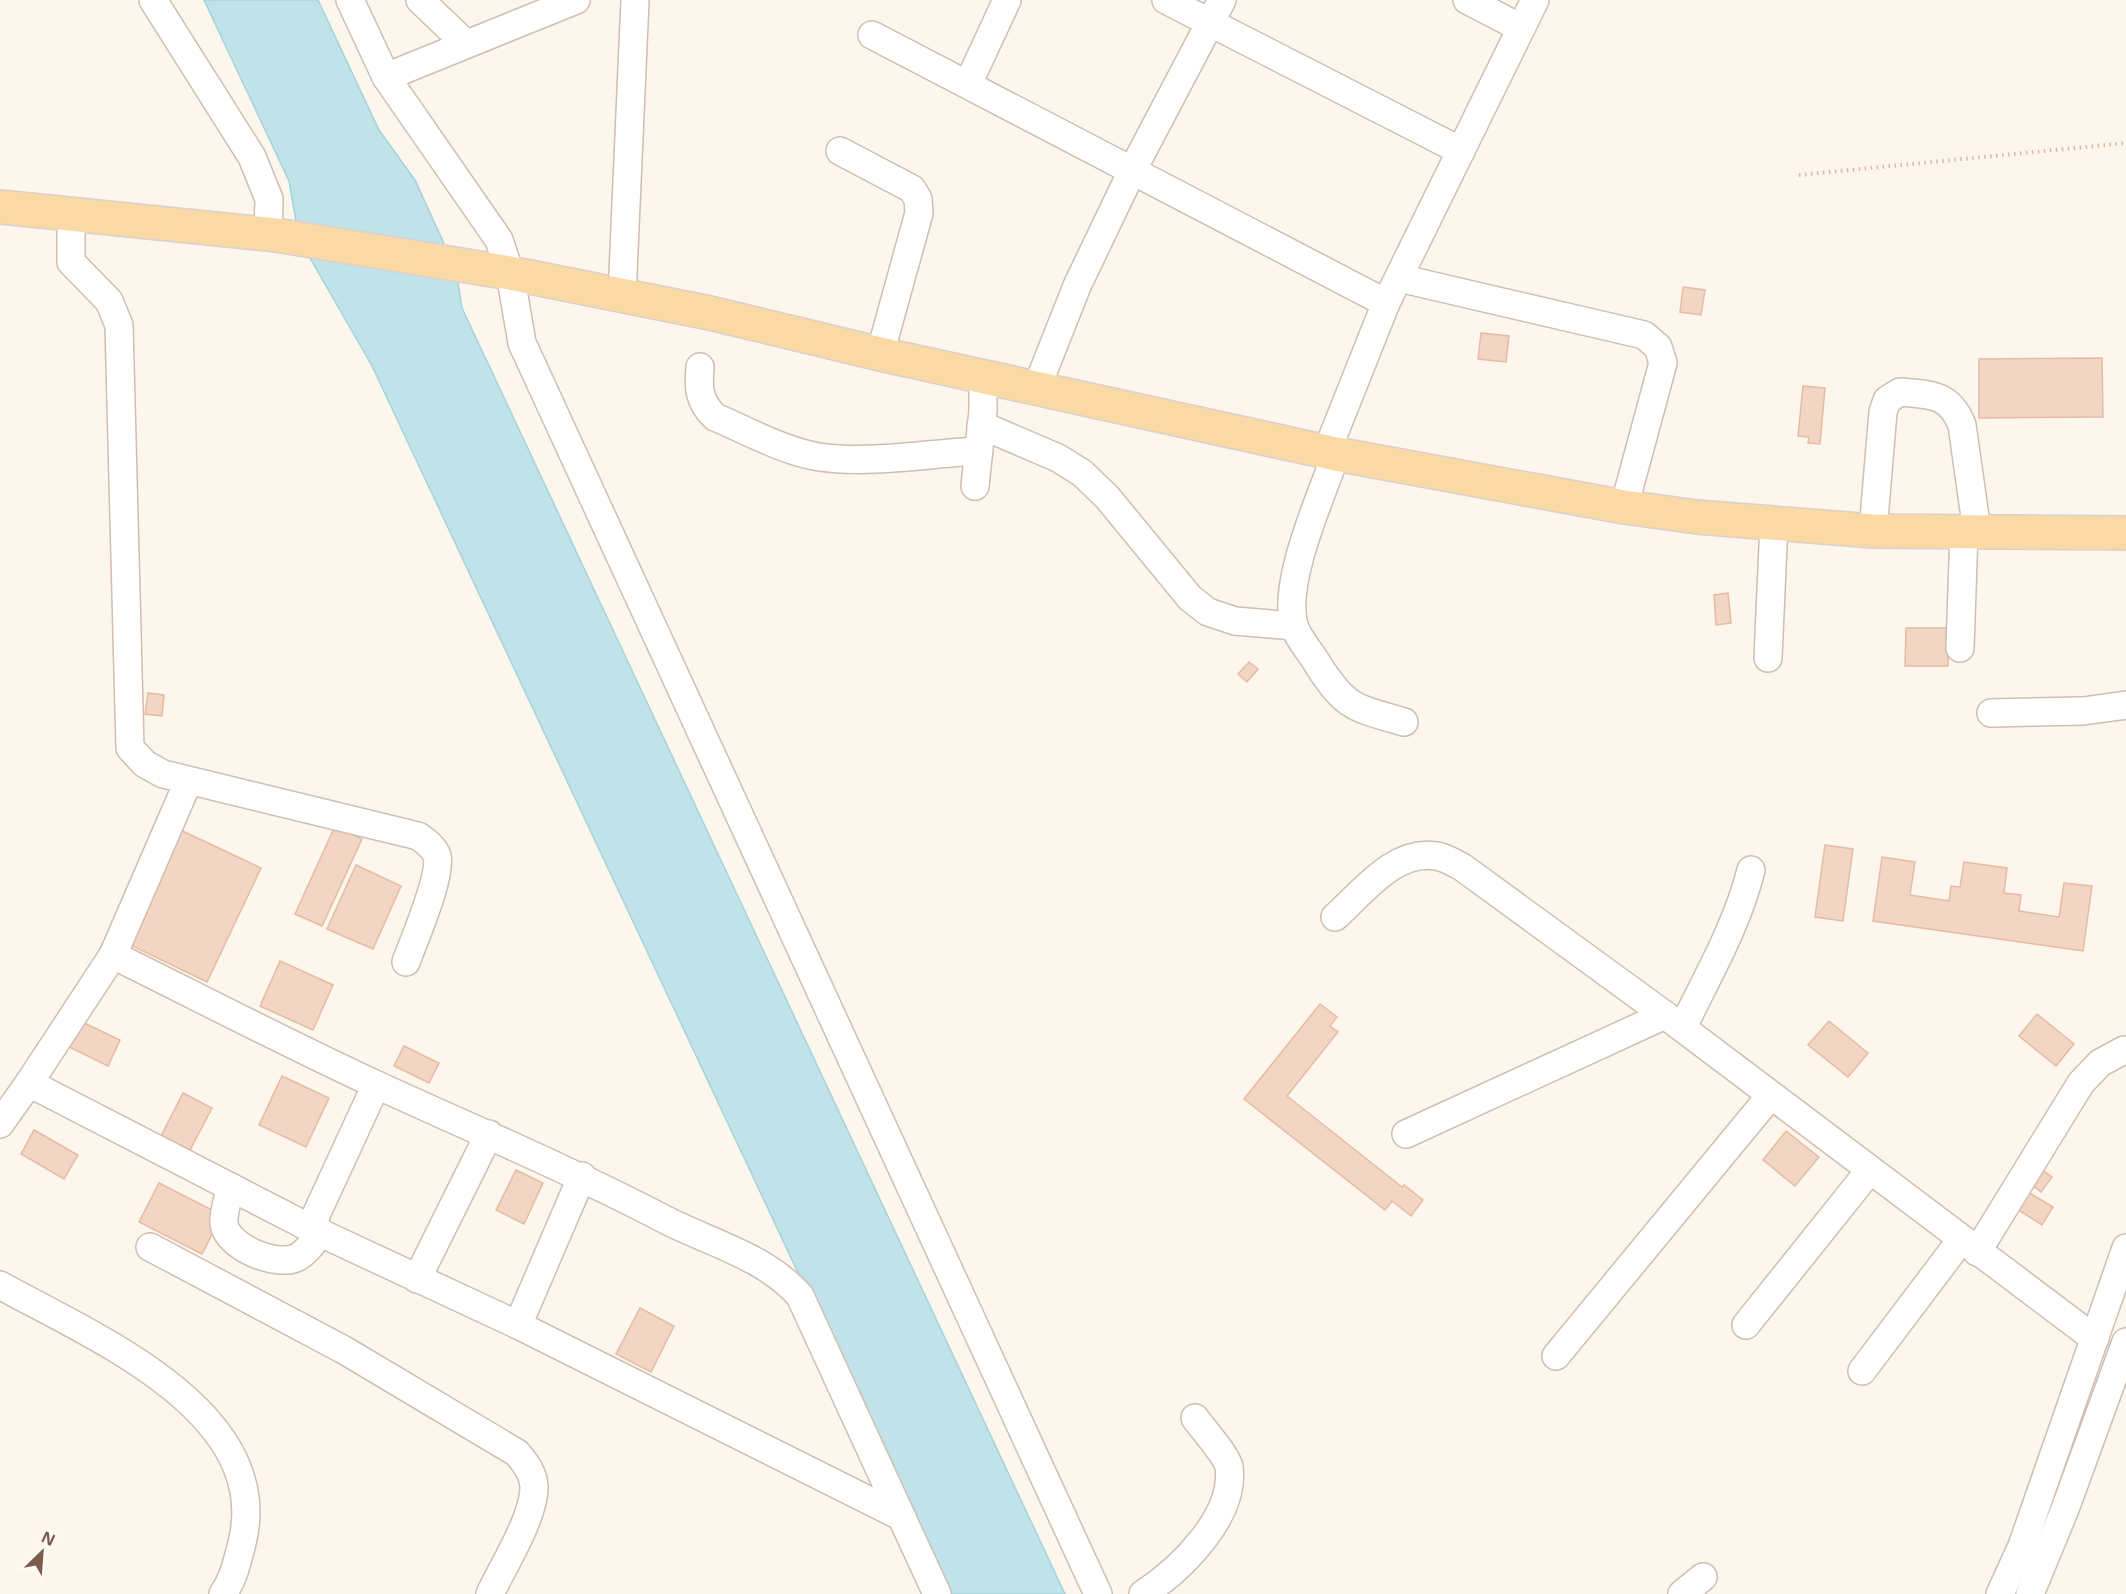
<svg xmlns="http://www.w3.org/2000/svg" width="2126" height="1594" viewBox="0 0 2126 1594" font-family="'Noto Sans',sans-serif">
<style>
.water{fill:#bfe3e8;stroke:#a5d3da;stroke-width:1.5}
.building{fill:#f3d5c3;stroke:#e6bba3;stroke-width:1.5}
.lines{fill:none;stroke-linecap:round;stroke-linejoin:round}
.minor-casing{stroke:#d1beb0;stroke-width:30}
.major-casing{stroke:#dad1cd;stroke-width:36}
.path{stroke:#d9b8a5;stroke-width:4;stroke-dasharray:1.5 4.5;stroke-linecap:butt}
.minor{stroke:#fff;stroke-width:27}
.major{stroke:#fbd9a5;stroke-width:33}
</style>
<rect width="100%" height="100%" fill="#fdf6ec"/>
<polygon class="water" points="204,0 318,0 379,130 415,180 456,270 462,308 1065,1594 949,1594 372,366 310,258 296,221 289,181"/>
<g class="building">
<polygon points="1683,287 1705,290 1701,315 1680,312"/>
<polygon points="1481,333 1509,336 1506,362 1478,359"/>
<polygon points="2102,358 2103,417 1979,418 1979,359"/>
<polygon points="1803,386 1825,388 1820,444 1808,443 1809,437 1798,436"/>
<polygon points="1728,593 1731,623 1716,625 1714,595"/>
<polygon points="1906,628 1948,628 1948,666 1905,666"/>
<polygon points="1249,662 1258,669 1247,682 1238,674"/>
<polygon points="148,693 164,695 162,716 145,714"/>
<polygon points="335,826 362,839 322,926 295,914"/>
<polygon points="174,827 261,868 207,982 120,940"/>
<polygon points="1825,845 1853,849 1843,921 1815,917"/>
<polygon points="1882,857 1915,862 1910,895 1949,901 1951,886 1960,887 1964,862 2007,868 2004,893 2021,895 2019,911 2059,917 2064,883 2092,886 2083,951 1873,921"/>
<polygon points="356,865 401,886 373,949 327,929"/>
<polygon points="280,961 333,985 313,1030 260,1006"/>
<polygon points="1320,1004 1337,1017 1330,1026 1338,1032 1287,1096 1402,1187 1404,1185 1423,1200 1411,1216 1392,1201 1385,1210 1244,1099"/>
<polygon points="2037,1014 2074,1044 2056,1066 2019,1036"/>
<polygon points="1829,1021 1868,1053 1848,1077 1808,1045"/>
<polygon points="82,1022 120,1040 108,1066 69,1047"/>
<polygon points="404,1046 439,1063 429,1083 394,1066"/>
<polygon points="282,1076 329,1098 306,1147 259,1125"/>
<polygon points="183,1093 212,1108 189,1152 160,1138"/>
<polygon points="34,1130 78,1155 64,1179 21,1154"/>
<polygon points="1786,1131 1819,1157 1795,1186 1763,1160"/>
<polygon points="2038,1167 2052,1177 2041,1192 2027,1181"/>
<polygon points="516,1170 543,1183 524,1224 496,1210"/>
<polygon points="159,1183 222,1215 202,1254 139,1222"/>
<polygon points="2023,1189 2053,1207 2042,1225 2012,1206"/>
<polygon points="640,1308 674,1326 651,1372 616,1354"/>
</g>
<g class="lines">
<g class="minor-casing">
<g id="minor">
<polyline points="153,0 252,157 269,199 268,235"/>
<polyline points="350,0 386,77 499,240 510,273 522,343 1098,1594"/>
<polyline points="420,0 466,44"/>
<polyline points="1166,0 1461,151"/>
<polyline points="1467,0 1521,28"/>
<polyline points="872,35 1386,303"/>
<polyline points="974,71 1007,0"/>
<polyline points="386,77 576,0"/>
<polyline points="840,151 912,189 918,199 919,213 880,354"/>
<path d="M71,215V262L109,301L119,325L130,748L145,764L163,774L418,836C425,841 434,847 437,856C442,876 414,940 406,962"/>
<polyline points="1399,278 1644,335 1658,347 1663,363 1624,507"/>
<polyline points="622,296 635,0"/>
<path d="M700,367C698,388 699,402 715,417C748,431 783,451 819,457C868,464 927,454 976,451"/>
<polyline points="1037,387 1077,286 1132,171 1222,0"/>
<polyline points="981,425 1058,458 1082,473 1107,497 1190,598 1208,612 1235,621 1294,626"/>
<polyline points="1327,451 1386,303 1535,0"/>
<path d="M1336,454C1321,497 1282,582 1294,625C1297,637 1309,650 1315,660C1345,708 1352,707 1404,722"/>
<polyline points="975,486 983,411 983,376"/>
<path d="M1873,531L1883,412L1887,400L1900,392C1931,395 1949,393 1962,425L1977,531"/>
<polyline points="1960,648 1964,532"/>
<polyline points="1768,658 1774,523"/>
<polyline points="1991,713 2083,711 2126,705"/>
<polyline points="188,782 113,955 29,1083 310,1228 518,1325 902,1517"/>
<path d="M1335,917C1363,892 1395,849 1436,856C1445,857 1454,863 1462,867L1665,1015"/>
<path d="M113,955C200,998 288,1044 377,1085C473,1129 570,1170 664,1219C710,1243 765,1256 800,1296L937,1594"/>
<path d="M1683,1027C1708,975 1737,926 1751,870"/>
<polyline points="0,1124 29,1083"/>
<polyline points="1406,1134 1665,1015 2095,1339"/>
<path d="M231,1187C228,1199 223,1212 224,1224C228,1248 278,1268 298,1257C308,1251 314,1241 321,1232"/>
<polyline points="310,1228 376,1085"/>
<path d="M150,1247L344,1350L517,1453C525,1463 533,1472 534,1486C535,1516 503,1566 490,1594"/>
<polyline points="1977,1252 2081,1083 2100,1063 2124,1050"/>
<polyline points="417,1279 489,1134"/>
<path d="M0,1285C91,1336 275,1411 242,1543C237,1562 234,1578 223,1594"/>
<polyline points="518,1325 582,1176"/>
<polyline points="1746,1325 1870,1170"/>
<polyline points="1556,1356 1771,1095"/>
<polyline points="1862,1371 1961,1240"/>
<path d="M1143,1594C1180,1570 1236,1516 1229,1467C1227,1456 1203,1429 1195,1418"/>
<polyline points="1682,1594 1703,1577"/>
<polyline points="2000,1594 2022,1546 2126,1248"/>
<polyline points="2030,1594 2065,1509 2126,1342"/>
</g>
</g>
<g class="major-casing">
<polyline id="major" points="0,207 276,235 510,273 710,313 880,354 1336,454 1624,507 1697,517 1873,531 2126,533"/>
</g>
<polyline class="path" points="1799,175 2126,143"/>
<use href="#minor" class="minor"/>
<use href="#major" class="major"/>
</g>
<g transform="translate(42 1552) rotate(25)" stroke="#fffaf3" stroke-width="4.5" paint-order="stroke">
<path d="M0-4.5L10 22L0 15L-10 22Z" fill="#7a5c4d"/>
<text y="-9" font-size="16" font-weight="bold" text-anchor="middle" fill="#7a5c4d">N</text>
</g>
</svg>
